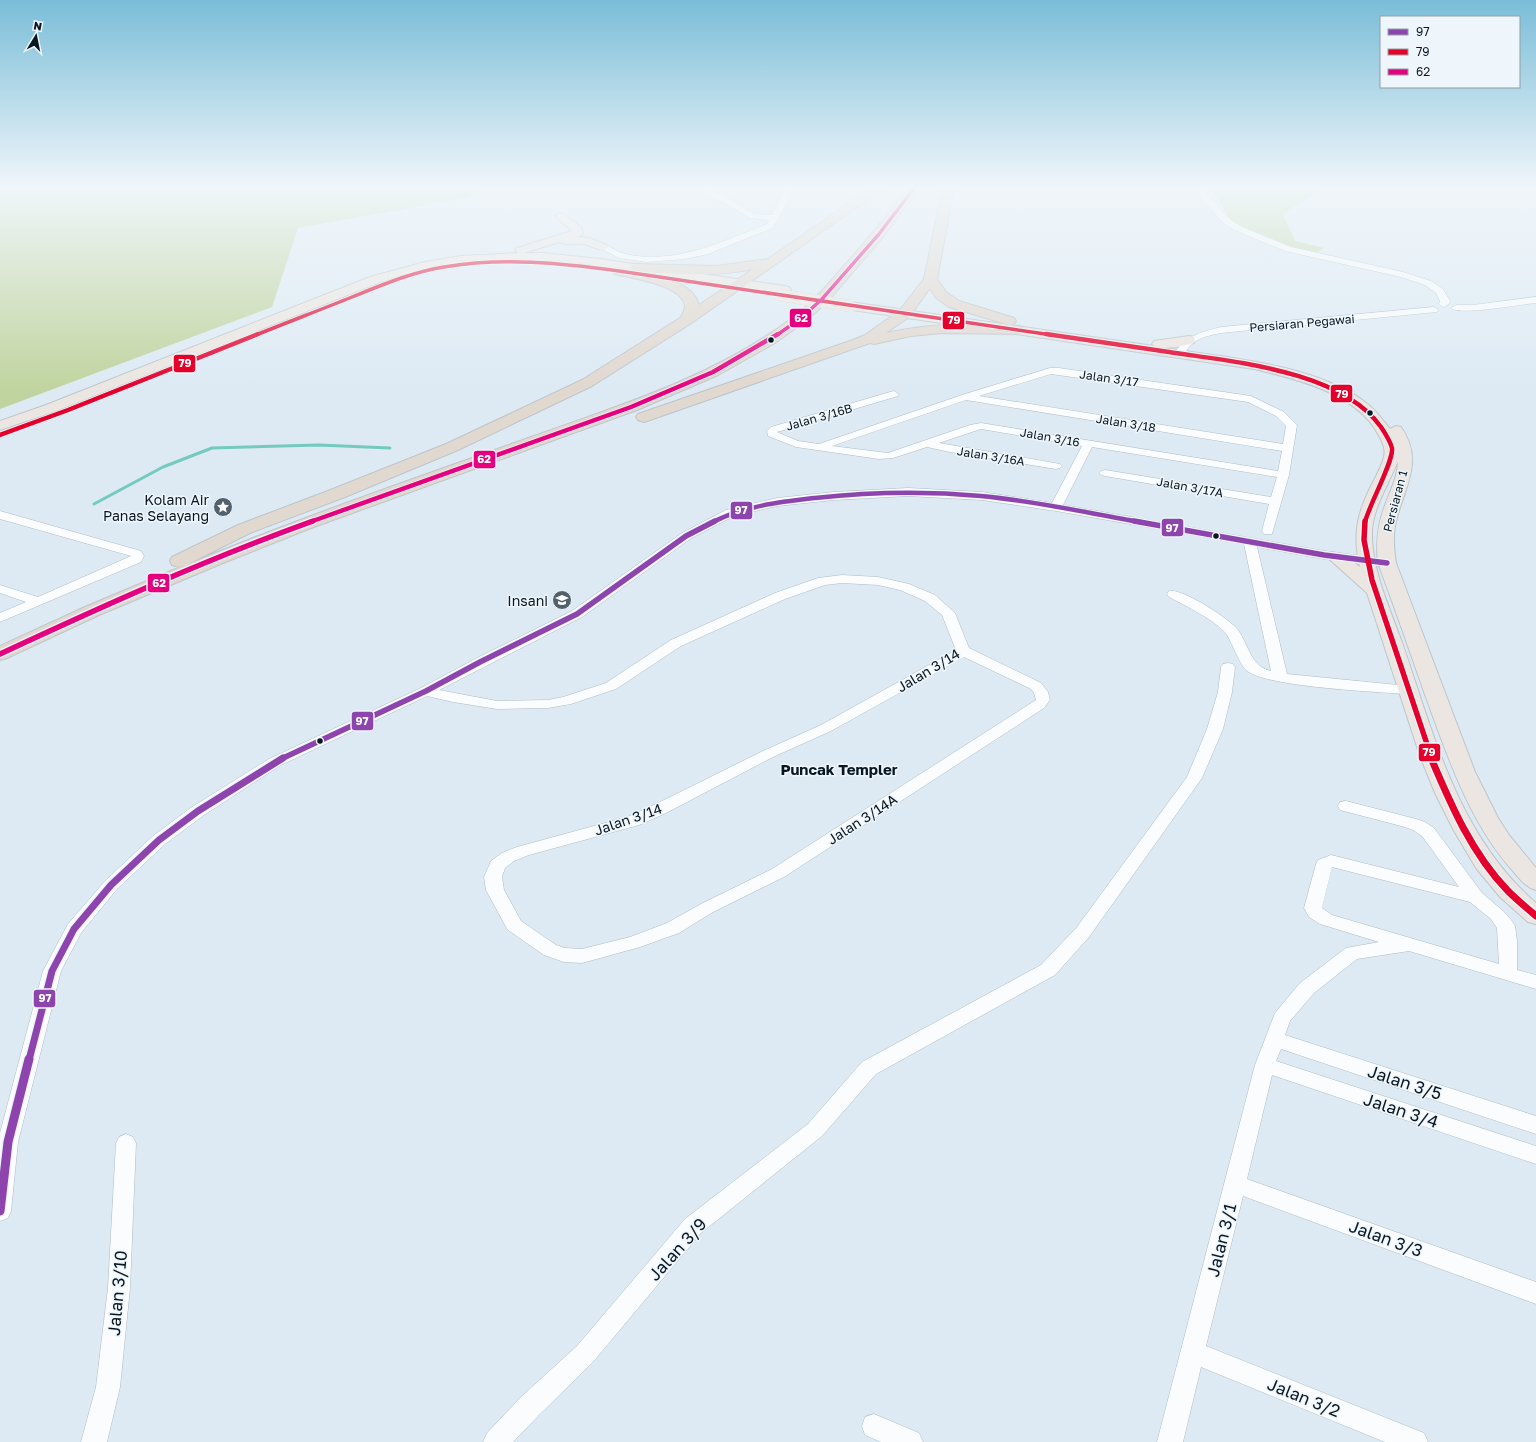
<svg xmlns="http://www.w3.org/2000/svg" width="1536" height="1442" viewBox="0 0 1536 1442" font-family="'Golos Text',sans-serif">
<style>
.forest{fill:#c0d49f}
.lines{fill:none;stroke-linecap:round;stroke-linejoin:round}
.stream{stroke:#75cac0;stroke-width:3}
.minor-casing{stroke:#afbcc6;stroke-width:1}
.major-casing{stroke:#bdc5ca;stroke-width:2}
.highway-casing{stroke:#bdc5ca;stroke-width:2}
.minor{fill:#fafcfd;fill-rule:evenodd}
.major{fill:#ebe6e1;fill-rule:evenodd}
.highway{fill:#e1d8cf;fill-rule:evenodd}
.major-bridge-casing{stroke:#bdc5ca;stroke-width:12;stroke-linecap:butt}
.major-bridge{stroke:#ebe6e1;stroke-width:12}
.bus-1-far3-casing{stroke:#eef6fc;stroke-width:6}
.bus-1-far2-casing{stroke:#eef6fc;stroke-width:8}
.bus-1-far1-casing{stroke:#eef6fc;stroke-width:10}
.bus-1-casing{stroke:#eef6fc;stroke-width:12}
.bus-2-far3-casing{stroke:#eef6fc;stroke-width:5}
.bus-2-far2-casing{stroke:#eef6fc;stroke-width:6}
.bus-2-far1-casing{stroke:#eef6fc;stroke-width:8}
.bus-2-casing{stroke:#eef6fc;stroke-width:10}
.bus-3-far2-casing{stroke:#eef6fc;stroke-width:5}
.bus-3-far1-casing{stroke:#eef6fc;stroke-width:6}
.bus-3-casing{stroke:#eef6fc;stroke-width:8}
.bus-1-far3{stroke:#8e44ad;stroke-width:4.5}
.bus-1-far2{stroke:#8e44ad;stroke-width:5.5}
.bus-1-far1{stroke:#8e44ad;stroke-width:7}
.bus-1{stroke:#8e44ad;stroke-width:9}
.bus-2-far3{stroke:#e4002b;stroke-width:3.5}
.bus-2-far2{stroke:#e4002b;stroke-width:4.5}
.bus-2-far1{stroke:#e4002b;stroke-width:5.5}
.bus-2{stroke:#e4002b;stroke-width:7}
.bus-3-far2{stroke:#e5007d;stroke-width:3.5}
.bus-3-far1{stroke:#e5007d;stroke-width:4.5}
.bus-3{stroke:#e5007d;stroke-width:5.5}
.bus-dot{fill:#091722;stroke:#eef6fc;stroke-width:1.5}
.labels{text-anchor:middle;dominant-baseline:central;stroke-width:3;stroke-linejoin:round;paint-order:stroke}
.far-street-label{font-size:12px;fill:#091722;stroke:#eef6fc}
.poi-label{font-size:14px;fill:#091722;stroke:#eef6fc;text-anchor:end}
.street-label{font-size:14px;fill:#091722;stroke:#eef6fc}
.neighbourhood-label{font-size:15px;font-weight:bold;fill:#091722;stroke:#eef6fc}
.near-street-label{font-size:17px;fill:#091722;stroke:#eef6fc}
.line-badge{stroke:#eef6fc;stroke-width:1.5}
.badge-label{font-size:11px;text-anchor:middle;font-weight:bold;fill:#fff}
</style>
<rect width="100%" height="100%" fill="#ddeaf4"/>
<g class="forest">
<polygon points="0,187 476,187 470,197 298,228 272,307 0,409"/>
<polygon points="1217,187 1316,187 1312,195 1283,214 1295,241 1324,248 1318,252 1289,247 1254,232 1231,221 1214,192"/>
</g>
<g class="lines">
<polyline class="stream" points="94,504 163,467 212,448 319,445 390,448"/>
<g class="minor-casing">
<g id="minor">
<path d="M697,187H706L755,214L772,215L787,187H795L773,228L708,254L685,259L647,262L619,258L598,247L602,244C610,246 617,252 625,254C674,265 722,242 767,224L769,220L750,218Z"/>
<polygon points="1203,187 1210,187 1206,193 1227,217 1240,226 1291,247 1403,272 1431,281 1443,289 1450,301 1449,304 1444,307 1441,306 1439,304 1440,301 1436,293 1425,285 1401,277 1285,251 1234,230 1221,221 1199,195 1198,193"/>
<path d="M1536,297V303C1522,304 1459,316 1451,308L1456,305H1473Z"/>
<path d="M1434,307L1439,310L1437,312L1221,333C1211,335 1201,337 1193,343C1188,347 1185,355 1179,357L1174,354C1185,336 1201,332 1221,327Z"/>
<path d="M1050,368H1059L1251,396L1284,412L1297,425L1289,475L1272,534H1264L1262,531L1269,504L1105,476L1101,475L1099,473L1101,471L1105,470L1271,497L1277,477L1092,447L1063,505L1324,551L1392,560L1393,563L1392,566L1387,567L1324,559L1257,547L1287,674L1408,686L1413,687L1415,690L1413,693L1408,694C1378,692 1265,687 1246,670C1239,663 1233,645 1227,635C1220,623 1183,604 1169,597L1167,594L1169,591C1182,588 1230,619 1238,630C1249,645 1250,666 1271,671L1244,544L1056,511L982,500L908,496L834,500L777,506L734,516L690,539L582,617L439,690L497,701L548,700L563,697L606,683L671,640L775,593L818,578L842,575L878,577L909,584L935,595L955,613L969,648L1041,683L1048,692L1050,700L1044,708L784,877L713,912L679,933L640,947L582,963L564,962L544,955L508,930L505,925L486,890L484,877L491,861L502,853L517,847L627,817L654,805L763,751L821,725L956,650L942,615L925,601L900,590L878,585L842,583L825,585L785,599L681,646L616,689L571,704L548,708L497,709L453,702L427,696L281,765L204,815L165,844L117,889L81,933L61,971L18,1142L11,1211L8,1218L0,1221V1133L43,971L68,924L105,881L153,836L192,807L269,759L421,688L475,659L572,611L682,533L726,510L777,498L834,492L908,488L982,492L1052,503L1082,446L981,429L939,443L1060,464L1062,466L1060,468L1056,469L950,452L927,447L893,458L879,459L796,447L768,436L767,431L771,427L890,392L894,391L899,394L898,396L777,432L798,441L819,444L962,395ZM1051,374L1248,402L1276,416L1286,426L1283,444L979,396ZM966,400L1282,451L1278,471L981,423L970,425L888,453L832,446ZM964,657L1031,689L1034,693L1036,700L772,869L701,904L667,923L630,937L582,949L565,948L556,945L521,921L504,890L502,877L505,868L514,861L529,855L639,825L666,813L773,757L831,731Z"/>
<polygon points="0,511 141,551 144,556 141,562 0,622 0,613 26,602 0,593 0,585 38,597 131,556 0,519"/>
<polygon points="1228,663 1233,664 1235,667 1232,692 1223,729 1202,778 1089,937 1055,975 876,1074 822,1136 701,1233 593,1362 539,1415 513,1442 483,1442 487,1433 521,1397 577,1346 685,1219 808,1124 862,1062 1041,965 1077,927 1187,777 1207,729 1218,692 1221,667 1223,664"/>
<path d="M1346,801L1416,819L1425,822L1434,828L1482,893L1503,911L1512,921L1515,926L1517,941V970L1536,975V989L1409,951L1357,959L1314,993L1290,1021L1285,1035L1536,1116V1134L1281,1049L1276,1061L1536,1146V1164L1272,1075L1247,1179L1536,1282V1304L1243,1196L1206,1346L1424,1433L1428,1442H1385L1201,1367L1183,1442H1157L1255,1065L1275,1013L1300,983L1346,948L1379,942L1320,924L1309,917L1304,908L1316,864L1318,860L1331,855L1459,887L1422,836L1413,830L1405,827L1340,810L1338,806L1340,802ZM1332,867L1470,902L1491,919L1497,928L1499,964L1332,915L1322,908Z"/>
<polygon points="126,1134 133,1137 136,1143 130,1288 120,1387 107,1442 81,1442 96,1387 108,1288 116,1143 119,1137"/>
<polygon points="874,1414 919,1433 923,1442 881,1442 865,1435 862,1426 865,1417"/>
</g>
</g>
<g class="major-casing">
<g id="major">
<path d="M560,213L564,214L581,227L583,233L582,235L576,237L589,238L606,245L608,247L606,249C598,251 592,246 584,244C576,242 567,247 559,242L524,253H542L600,259L785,286L789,287L791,290L789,293L785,294C740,287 695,280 650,273C587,264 524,254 460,263C432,266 405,274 378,283L56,411L0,430V421L46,405L370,277L425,262L461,256L518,253L515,250L517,248L572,231L555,216Z"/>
<path d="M850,302L1154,346L1152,344L1154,341L1189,336L1194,337L1195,340L1194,343L1177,347L1163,348C1224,357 1314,364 1365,402C1375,409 1382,419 1390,429L1396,426L1401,427C1426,463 1402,490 1395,526C1393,538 1394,551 1396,563L1475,772L1498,818L1509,835L1536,868V890C1525,887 1520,879 1513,871C1468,821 1447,754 1424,692C1409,649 1394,606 1378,563C1376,544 1377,527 1384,508C1389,493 1398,477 1398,461C1389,484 1373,507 1372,532C1371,569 1391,611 1403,645C1435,739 1459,836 1536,903V924L1528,922L1500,897L1476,868L1453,829L1435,793L1420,756L1367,593L1327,557L1329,553C1341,550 1351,560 1360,567C1353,536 1356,517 1370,488C1375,478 1381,468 1384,457C1386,448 1382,441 1378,434C1356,393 1296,379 1254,369L846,309L844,306L846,303Z"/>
</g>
</g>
<g class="highway-casing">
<g id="highway">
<path d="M873,187H886L690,324L592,386L458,450L345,497L250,533L186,565C299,518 416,478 531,437C621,405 719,375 796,315C813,302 828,285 842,268C866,242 887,215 909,187H920L883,237L827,302L806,321L775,343L718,375L637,410L311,528L223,563L99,615L7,658L0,660V646L85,607L185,565L179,567L172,565L170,561L172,557L238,525L333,489L446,444L582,380L680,318C704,288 632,278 614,274L613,271L614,268L619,267L632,270L631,268L632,265L637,264L717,266L768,259ZM753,269L699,305C693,282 661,277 641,272C678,274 717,277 753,269Z"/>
<path d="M943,187H954L937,279L946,292L959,301L1014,318L1016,321L1014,324L1009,325L949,307L936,298L930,288L909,317L886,333C930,323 973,323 1018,326L1023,327L1025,330L1023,333L1018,334L942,333L911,336L874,344L870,343L650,420L644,422L638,420L636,417L638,414L853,340L865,335L899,311L924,279Z"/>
</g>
</g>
<use href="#minor" class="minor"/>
<use href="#major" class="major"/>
<use href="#highway" class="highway"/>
<g class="major-bridge-casing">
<polyline id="major-bridge" points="779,295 850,306"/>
</g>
<use href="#major-bridge" class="major-bridge"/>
<g class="bus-1-far3-casing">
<path id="bus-1-far3" d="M713,522C744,506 780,502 815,498C870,492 926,491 981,496C1035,501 1088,513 1140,522"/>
</g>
<g class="bus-1-far2-casing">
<g id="bus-1-far2">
<polyline points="1134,521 1324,555 1387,563"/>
<polyline points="281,759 426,691 480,662 577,614 686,536 715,521"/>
</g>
</g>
<g class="bus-1-far1-casing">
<polyline id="bus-1-far1" points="29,1060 52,971 74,929 111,885 159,840 198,811 283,758"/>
</g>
<g class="bus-1-casing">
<polyline id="bus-1" points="0,1211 8,1142 29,1059"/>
</g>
<g class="bus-2-far3-casing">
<path id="bus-2-far3" d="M256,335C288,322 320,310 352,297C382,285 412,272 444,267C502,257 561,263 619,271L1052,335"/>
</g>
<g class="bus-2-far2-casing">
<g id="bus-2-far2">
<path d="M1046,334C1087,340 1128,346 1169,352C1233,362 1340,370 1381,427C1385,433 1390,441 1392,448C1394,461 1369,505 1365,522"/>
<polyline points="0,435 68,410 258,334"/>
</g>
</g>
<g class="bus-2-far1-casing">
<polyline id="bus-2-far1" points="1365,521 1364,540 1372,580 1432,759"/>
</g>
<g class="bus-2-casing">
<path id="bus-2" d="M1431,758C1451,805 1472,854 1508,891C1517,900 1527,908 1536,916"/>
</g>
<g class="bus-3-far2-casing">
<polyline id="bus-3-far2" points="777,335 801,318 822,299 879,234 915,187"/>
</g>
<g class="bus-3-far1-casing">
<polyline id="bus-3-far1" points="310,522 631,407 713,372 778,334"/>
</g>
<g class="bus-3-casing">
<path id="bus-3" d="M0,654C103,606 207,559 313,521"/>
</g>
<use href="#bus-1-far3" class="bus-1-far3"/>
<use href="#bus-1-far2" class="bus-1-far2"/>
<use href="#bus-1-far1" class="bus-1-far1"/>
<use href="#bus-1" class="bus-1"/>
<use href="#bus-2-far3" class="bus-2-far3"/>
<use href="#bus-2-far2" class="bus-2-far2"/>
<use href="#bus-2-far1" class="bus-2-far1"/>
<use href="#bus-2" class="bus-2"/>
<use href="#bus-3-far2" class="bus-3-far2"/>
<use href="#bus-3-far1" class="bus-3-far1"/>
<use href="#bus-3" class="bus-3"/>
</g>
<linearGradient id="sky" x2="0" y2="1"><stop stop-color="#7abdd8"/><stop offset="0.48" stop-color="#f0f6fa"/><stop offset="1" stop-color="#f0f6fa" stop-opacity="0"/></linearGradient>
<rect width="1536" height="389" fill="url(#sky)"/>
<defs>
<g id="sight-disc" transform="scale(1)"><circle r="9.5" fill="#53616c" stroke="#eef6fc"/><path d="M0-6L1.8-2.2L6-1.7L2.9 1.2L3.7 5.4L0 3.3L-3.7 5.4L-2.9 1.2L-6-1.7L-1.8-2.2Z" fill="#fff"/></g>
<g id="school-disc" transform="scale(1)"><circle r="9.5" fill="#53616c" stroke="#eef6fc"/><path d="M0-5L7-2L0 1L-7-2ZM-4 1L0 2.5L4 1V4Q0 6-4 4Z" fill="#fff"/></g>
</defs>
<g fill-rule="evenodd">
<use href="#sight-disc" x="223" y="507"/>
<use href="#school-disc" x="562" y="600"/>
</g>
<g class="bus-dot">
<circle cx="771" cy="340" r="3.5"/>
<circle cx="1370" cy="413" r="3.5"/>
<circle cx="1216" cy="536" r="3.5"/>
<circle cx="320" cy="741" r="3.5"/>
</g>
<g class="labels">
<g class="far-street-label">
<text transform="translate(1302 323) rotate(-5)">Persiaran Pegawai</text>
<text transform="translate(1109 378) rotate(8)">Jalan 3/17</text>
<text transform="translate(819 417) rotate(-16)">Jalan 3/16B</text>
<text transform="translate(1126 423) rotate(9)">Jalan 3/18</text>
<text transform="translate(1050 437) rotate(10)">Jalan 3/16</text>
<text transform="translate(991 456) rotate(9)">Jalan 3/16A</text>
<text transform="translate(1190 487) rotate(10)">Jalan 3/17A</text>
<text transform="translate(1395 501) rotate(-75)">Persiaran 1</text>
</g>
<g class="poi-label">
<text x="209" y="499">Kolam Air<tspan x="209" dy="16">Panas Selayang</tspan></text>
<text x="548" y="600">Insani</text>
</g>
<g class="street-label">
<text transform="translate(928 670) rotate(-31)">Jalan 3/14</text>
<text transform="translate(628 819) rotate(-19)">Jalan 3/14</text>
<text transform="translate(862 819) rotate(-33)">Jalan 3/14A</text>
</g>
<g class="neighbourhood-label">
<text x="839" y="769">Puncak Templer</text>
</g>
<g class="near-street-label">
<text transform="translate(1405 1082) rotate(18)">Jalan 3/5</text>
<text transform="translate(1401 1110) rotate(18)">Jalan 3/4</text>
<text transform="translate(1386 1238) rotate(20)">Jalan 3/3</text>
<text transform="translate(1221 1240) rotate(-76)">Jalan 3/1</text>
<text transform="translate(677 1249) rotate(-48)">Jalan 3/9</text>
<text transform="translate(117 1293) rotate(-85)">Jalan 3/10</text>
<text transform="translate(1304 1397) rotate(22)">Jalan 3/2</text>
</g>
</g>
<g class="line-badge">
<rect x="789" y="308" width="23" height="20" rx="4" fill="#e5007d"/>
<rect x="942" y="311" width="23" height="19" rx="4" fill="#e4002b"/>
<rect x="173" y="354" width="23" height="19" rx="4" fill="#e4002b"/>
<rect x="1330" y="384" width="23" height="19" rx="4" fill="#e4002b"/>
<rect x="473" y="450" width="23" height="19" rx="4" fill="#e5007d"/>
<rect x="730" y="501" width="23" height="19" rx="4" fill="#8e44ad"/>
<rect x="1161" y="518" width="23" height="19" rx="4" fill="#8e44ad"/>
<rect x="147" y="573" width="23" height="20" rx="4" fill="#e5007d"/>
<rect x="351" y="711" width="23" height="20" rx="4" fill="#8e44ad"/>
<rect x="1418" y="743" width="23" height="19" rx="4" fill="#e4002b"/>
<rect x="33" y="989" width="23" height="19" rx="4" fill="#8e44ad"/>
</g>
<g class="badge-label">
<text x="801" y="322">62</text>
<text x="954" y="324">79</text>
<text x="185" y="367">79</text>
<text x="1342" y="398">79</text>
<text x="484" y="463">62</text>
<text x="741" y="514">97</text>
<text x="1172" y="532">97</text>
<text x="159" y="587">62</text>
<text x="362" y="725">97</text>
<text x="1429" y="756">79</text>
<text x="45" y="1002">97</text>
</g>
<rect x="1380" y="16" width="140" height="72" fill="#eef6fc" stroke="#929da5"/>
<rect x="1388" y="29" width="20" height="6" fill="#8e44ad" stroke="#929da5"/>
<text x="1416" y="36" font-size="12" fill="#091722">97</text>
<rect x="1388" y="49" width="20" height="6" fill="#e4002b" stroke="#929da5"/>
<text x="1416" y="56" font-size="12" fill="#091722">79</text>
<rect x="1388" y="69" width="20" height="6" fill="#e5007d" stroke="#929da5"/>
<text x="1416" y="76" font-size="12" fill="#091722">62</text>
<g transform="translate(36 36) rotate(10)" stroke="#eef6fc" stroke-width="3" paint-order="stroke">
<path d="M0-3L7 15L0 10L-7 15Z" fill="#091722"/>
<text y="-6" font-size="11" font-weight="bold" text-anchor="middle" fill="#091722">N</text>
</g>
</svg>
